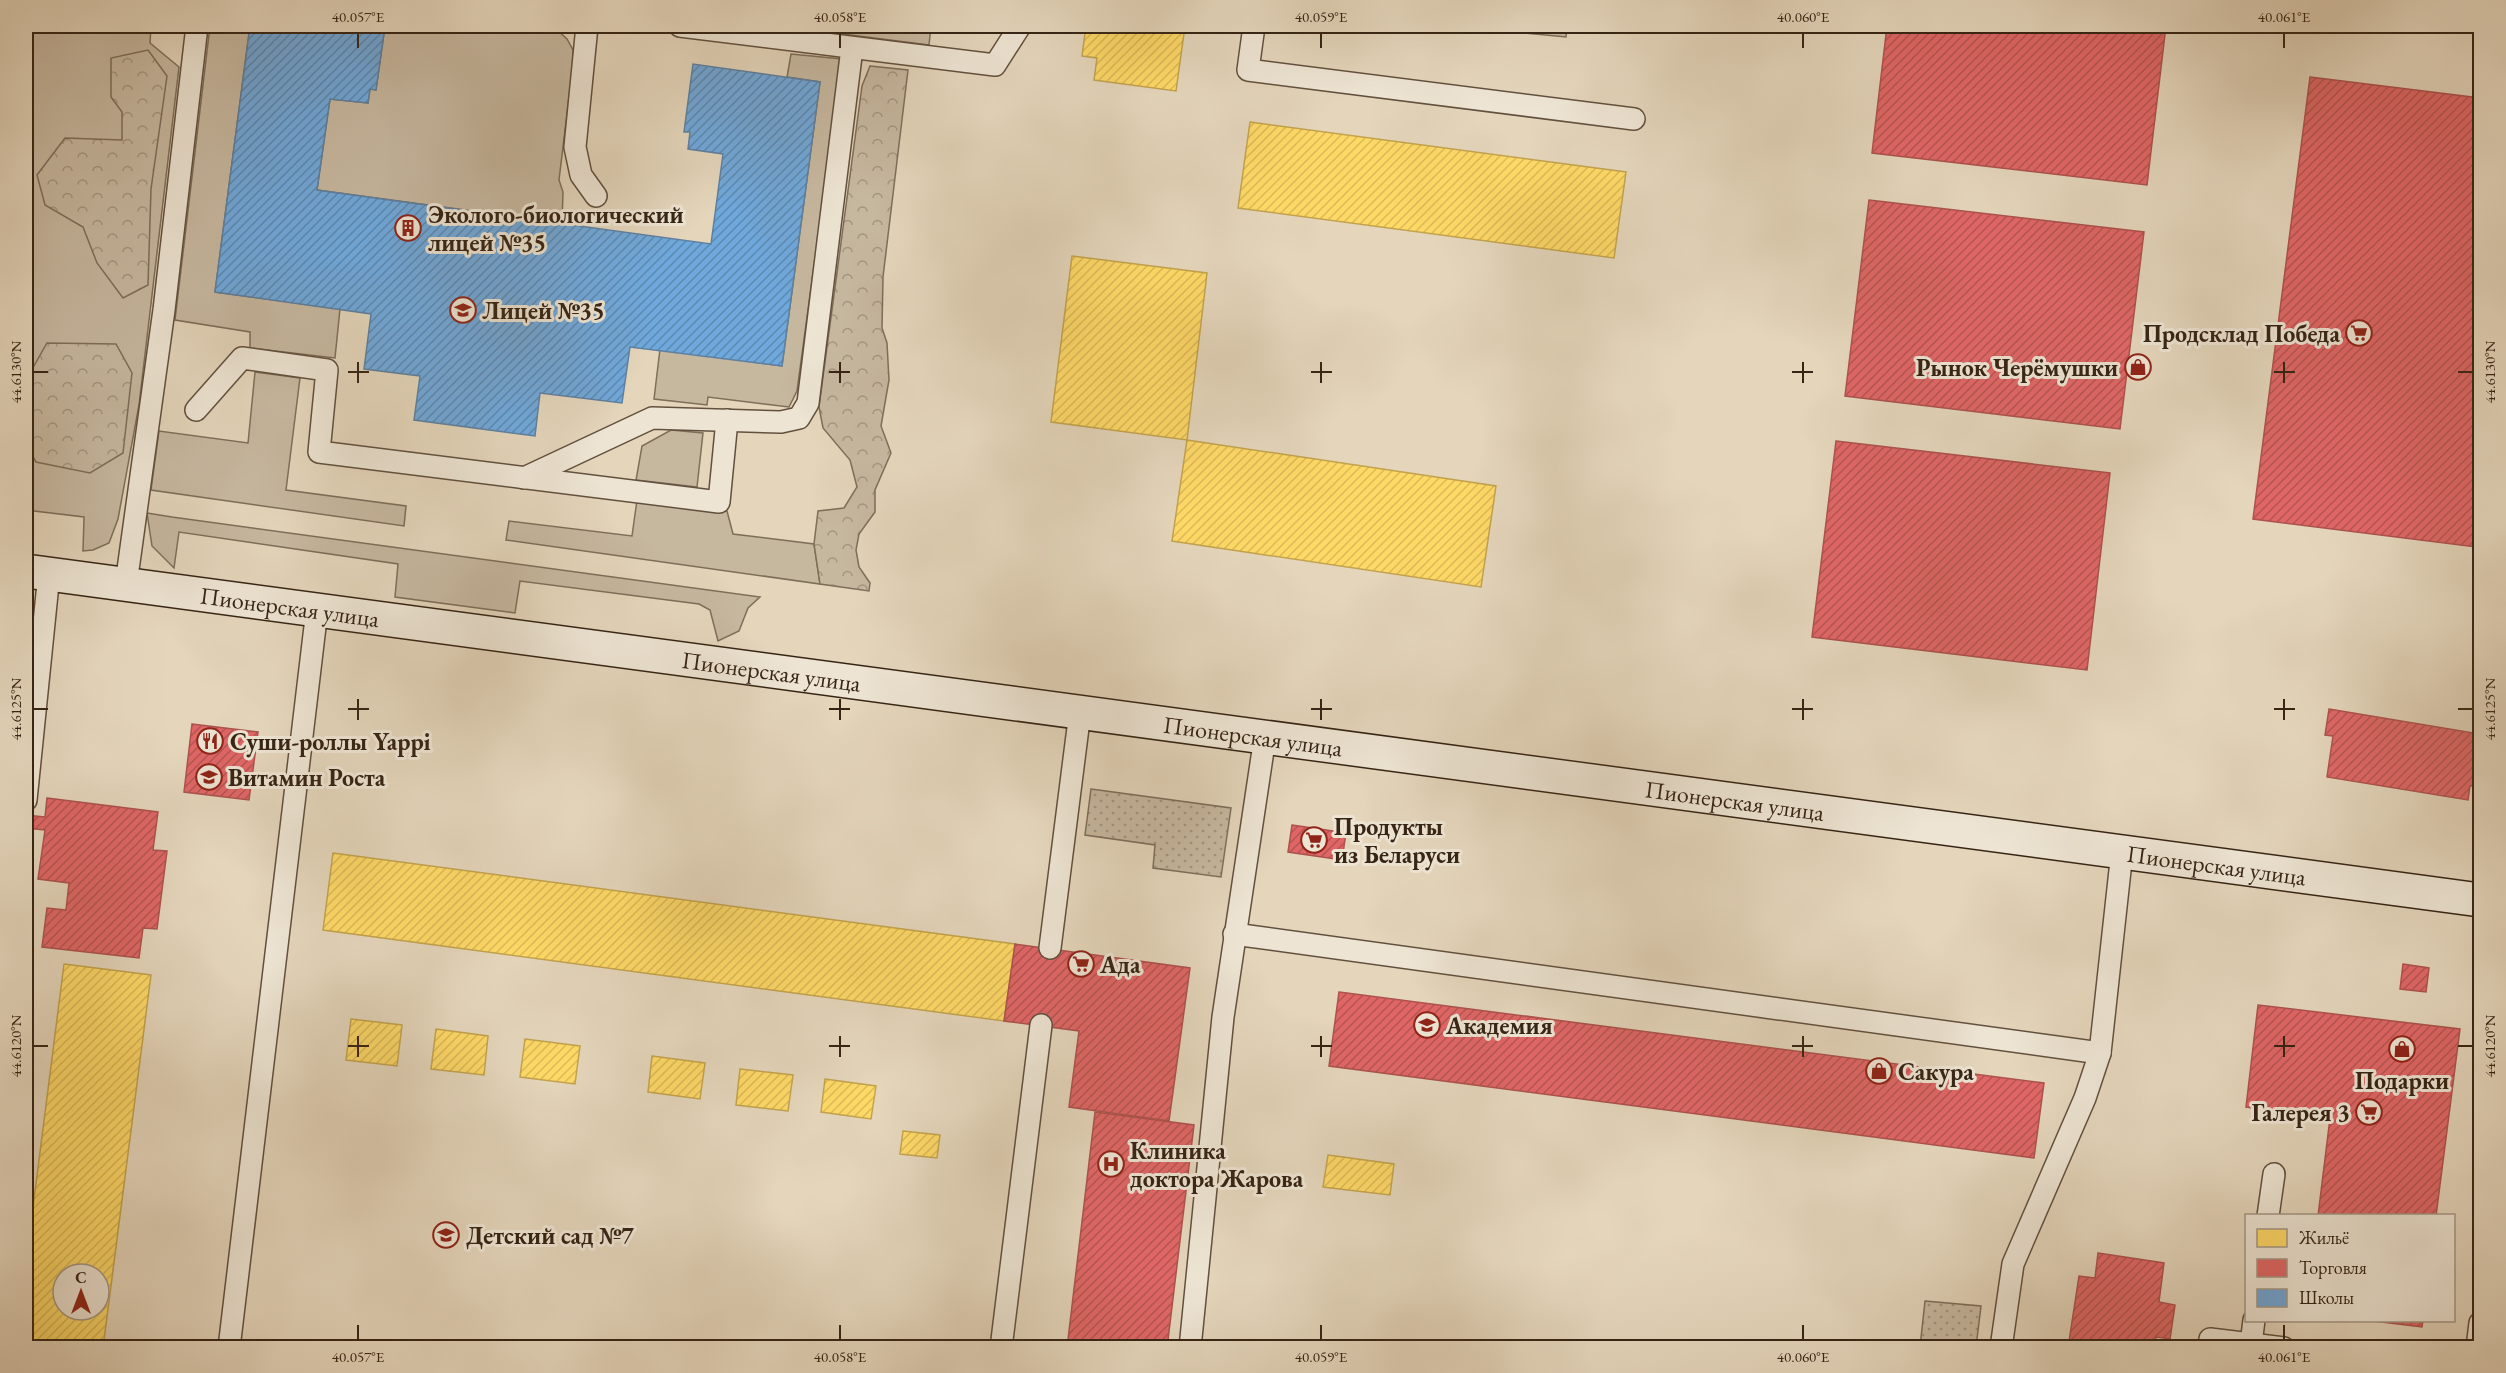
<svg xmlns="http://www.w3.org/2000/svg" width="2506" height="1373" viewBox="0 0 2506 1373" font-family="'EB Garamond',serif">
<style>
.grass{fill:#c6b79f;stroke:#7e6e5a;stroke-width:1.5}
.forest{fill:url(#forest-crowns);stroke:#7e6e5a;stroke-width:1.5}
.park{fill:url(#park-dots);stroke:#7e6e5a;stroke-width:1.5}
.homes{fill:url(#homes-hatch);stroke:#c3a34d;stroke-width:1.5;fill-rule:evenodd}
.shops{fill:url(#shops-hatch);stroke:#ad524d;stroke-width:1.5}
.schools{fill:url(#schools-hatch);stroke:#5e80a0;stroke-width:1.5}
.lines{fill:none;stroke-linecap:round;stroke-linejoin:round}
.lane-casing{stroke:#62503e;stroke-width:24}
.secondary-casing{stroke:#362414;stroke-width:36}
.lane{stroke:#ede4d3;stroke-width:21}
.secondary{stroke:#ede4d3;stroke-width:33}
.ticks{fill:none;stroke:#362414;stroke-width:2}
.labels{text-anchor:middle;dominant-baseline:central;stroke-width:6;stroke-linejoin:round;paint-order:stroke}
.poi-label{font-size:24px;font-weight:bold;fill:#362414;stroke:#ede4d3;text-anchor:start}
.street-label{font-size:24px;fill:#362414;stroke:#ede4d3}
.neatline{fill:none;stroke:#362414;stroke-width:2}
.ticks-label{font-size:15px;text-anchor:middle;fill:#362414}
</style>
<defs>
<pattern id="forest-crowns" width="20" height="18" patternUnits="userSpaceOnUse" patternTransform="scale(1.5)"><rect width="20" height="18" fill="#c6b79f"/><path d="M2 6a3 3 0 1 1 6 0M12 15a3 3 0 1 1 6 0" fill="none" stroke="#a29580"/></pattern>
<pattern id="park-dots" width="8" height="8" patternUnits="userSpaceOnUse" patternTransform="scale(1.5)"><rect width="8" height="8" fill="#c6b79f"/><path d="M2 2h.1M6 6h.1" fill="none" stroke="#a29580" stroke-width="1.8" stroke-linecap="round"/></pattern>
<pattern id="homes-hatch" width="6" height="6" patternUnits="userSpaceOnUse" patternTransform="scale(1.5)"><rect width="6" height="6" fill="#ffd966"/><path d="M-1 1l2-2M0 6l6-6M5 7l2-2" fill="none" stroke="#dbba58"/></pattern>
<pattern id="shops-hatch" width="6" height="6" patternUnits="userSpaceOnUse" patternTransform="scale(1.5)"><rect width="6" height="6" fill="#e06666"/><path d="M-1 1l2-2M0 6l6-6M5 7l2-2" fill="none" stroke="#b65453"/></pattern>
<pattern id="schools-hatch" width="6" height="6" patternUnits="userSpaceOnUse" patternTransform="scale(1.5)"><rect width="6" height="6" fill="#6fa8dc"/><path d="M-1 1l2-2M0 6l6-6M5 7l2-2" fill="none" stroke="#5c89b1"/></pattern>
</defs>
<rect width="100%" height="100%" fill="#e4d5bb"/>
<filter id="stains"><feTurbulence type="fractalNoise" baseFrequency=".00333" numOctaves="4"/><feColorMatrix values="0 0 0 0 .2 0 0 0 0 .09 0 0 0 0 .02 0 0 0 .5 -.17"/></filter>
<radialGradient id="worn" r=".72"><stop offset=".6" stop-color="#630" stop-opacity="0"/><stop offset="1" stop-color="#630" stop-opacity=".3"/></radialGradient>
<g class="grass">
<polygon points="26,26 151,26 150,43 179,67 139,405 118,519 109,543 93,550 83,551 84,517 26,510"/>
<polygon points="210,26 250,26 215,292 340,309 335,358 250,348 250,332 175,320"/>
<polygon points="385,26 528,26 556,29 567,39 573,50 573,64 559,180 563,192 562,223 317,190 330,99 368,103 370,89 376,90"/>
<polygon points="780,26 931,26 929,45"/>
<polygon points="791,54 842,59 797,391 789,407 708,397 707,405 654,399 660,349 782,366 820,82 787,77"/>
<polygon points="255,372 300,378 286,490 406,506 404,526 151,490 159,431 248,443"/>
<polygon points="671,430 703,433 697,487 636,480 642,446"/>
<polygon points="637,500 727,511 733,534 814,544 820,584 506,540 509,521 632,536"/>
<polygon points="147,513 172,517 760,597 748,608 739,631 718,641 710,610 699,604 520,581 515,613 395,597 398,564 179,532 174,568 152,546"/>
</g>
<g class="forest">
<polygon points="148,50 167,76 151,189 148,285 123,298 97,263 83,227 45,205 37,175 65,138 122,140 122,112 111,97 111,58"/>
<polygon points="870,66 908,70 883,277 882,328 887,343 889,380 881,426 891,453 875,490 875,512 859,534 856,550 859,567 870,583 869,591 820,584 814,544 818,511 844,508 857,487 850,460 823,428 819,407 862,86"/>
<polygon points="47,343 116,344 132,373 123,453 90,473 36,462 26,445 26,380"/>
</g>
<g class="park">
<polygon points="1452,26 1567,26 1566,37"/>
<polygon points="1091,789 1231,808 1221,877 1153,868 1155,845 1085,835"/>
<polygon points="1925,1301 1981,1306 1976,1347 1920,1347"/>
</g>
<g class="homes">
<polygon points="1086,26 1185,26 1176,91 1094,80 1097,58 1082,56"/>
<polygon points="1250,122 1626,172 1614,258 1238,208"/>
<polygon points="1072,256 1207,273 1187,440 1051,422"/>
<polygon points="1187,440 1496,486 1481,587 1172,541"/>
<polygon points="333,853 1015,944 1004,1021 323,930"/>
<path d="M64,964L151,975L103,1348H26V1262ZM63,1274H99V1310H63Z"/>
<polygon points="351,1019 402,1025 397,1066 346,1060"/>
<polygon points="436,1029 488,1036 484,1075 431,1069"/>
<polygon points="525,1039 580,1046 575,1084 520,1077"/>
<polygon points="652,1056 705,1063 700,1099 648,1092"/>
<polygon points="740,1069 793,1075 788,1111 736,1105"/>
<polygon points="825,1079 876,1086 871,1119 821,1112"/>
<polygon points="903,1131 940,1135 937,1158 900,1154"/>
<polygon points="1328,1155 1394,1164 1390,1195 1323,1187"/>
</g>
<g class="shops">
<polygon points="1887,26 2166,26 2147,185 1872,153"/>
<polygon points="2310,77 2480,98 2480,511 2476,547 2253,519"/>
<polygon points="1869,200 2144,232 2120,429 1845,396"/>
<polygon points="1836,441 2110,473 2087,670 1812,637"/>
<polygon points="2329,709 2480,734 2474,770 2480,771 2480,785 2470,786 2468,800 2327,777 2333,736 2325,735"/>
<polygon points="192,724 258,732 249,800 184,792"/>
<polygon points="47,798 158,812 153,850 167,851 157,929 143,928 139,958 42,947 47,908 66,910 69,883 38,879 45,830 26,828 26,815 45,817"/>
<polygon points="1292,825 1346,833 1342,860 1288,852"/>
<polygon points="1015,944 1190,968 1169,1121 1069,1107 1079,1031 1004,1021"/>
<polygon points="2403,964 2429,968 2426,992 2400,989"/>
<polygon points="1339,992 2044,1083 2034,1158 1329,1066"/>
<polygon points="2258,1005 2460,1029 2436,1216 2318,1216 2330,1118 2246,1107"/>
<polygon points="1095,1112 1194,1125 1167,1348 1067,1348"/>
<polygon points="2098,1253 2164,1263 2159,1302 2175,1305 2170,1339 2156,1337 2155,1348 2068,1348 2079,1276 2095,1278"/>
<polygon points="2365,1320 2423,1320 2422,1327"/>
</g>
<polygon class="schools" points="250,26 385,26 376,90 370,89 368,103 330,99 317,190 711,244 723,154 688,149 690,132 684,132 693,64 820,82 782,366 630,347 622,403 540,393 535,436 414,420 420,376 364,369 371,314 215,292"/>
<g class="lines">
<g class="lane-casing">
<g id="lane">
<polyline points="587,26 575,147 581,175 596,196"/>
<polyline points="680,26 995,65 1020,26"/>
<polyline points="1254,26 1248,70 1634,119"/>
<polyline points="196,410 242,358 327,370 319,452 719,502 727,420"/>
<polyline points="524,478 652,418 781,422 799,418 808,403 852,48"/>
<polyline points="126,584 164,310 197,26"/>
<polyline points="26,800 49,574"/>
<polyline points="1234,934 2100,1053"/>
<polyline points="1050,948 1080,712"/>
<polyline points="2268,1216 2274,1174"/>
<polyline points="2251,1344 2254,1320"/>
<polyline points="229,1348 317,610"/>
<polyline points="1001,1348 1041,1025"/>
<polyline points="1190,1348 1223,1017 1265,737"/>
<polyline points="2001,1348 2013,1264 2085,1098 2100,1053 2122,852"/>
<polyline points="2209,1348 2210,1339 2284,1348"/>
<polyline points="2477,1348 2480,1323"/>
</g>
</g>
<g class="secondary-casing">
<g id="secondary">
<path id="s1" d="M26,571L2480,900"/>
</g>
</g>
<use href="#lane" class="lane"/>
<use href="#secondary" class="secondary"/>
</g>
<path class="ticks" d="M358,33V48M840,33V48M1321,33V48M1803,33V48M2284,33V48M358,362V383M840,362V383M1321,362V383M1803,362V383M2284,362V383M33,372H48M348,372H369M829,372H850M1311,372H1332M1792,372H1813M2274,372H2295M2458,372H2473M358,699V720M840,699V720M1321,699V720M1803,699V720M2284,699V720M33,709H48M348,709H369M829,709H850M1311,709H1332M1792,709H1813M2274,709H2295M2458,709H2473M358,1036V1057M840,1036V1057M1321,1036V1057M1803,1036V1057M2284,1036V1057M33,1046H48M348,1046H369M829,1046H850M1311,1046H1332M1792,1046H1813M2274,1046H2295M2458,1046H2473M358,1325V1340M840,1325V1340M1321,1325V1340M1803,1325V1340M2284,1325V1340"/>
<defs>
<g id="building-ring" transform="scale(1.35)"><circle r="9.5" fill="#ede4d3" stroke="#8f2418" stroke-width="1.5"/><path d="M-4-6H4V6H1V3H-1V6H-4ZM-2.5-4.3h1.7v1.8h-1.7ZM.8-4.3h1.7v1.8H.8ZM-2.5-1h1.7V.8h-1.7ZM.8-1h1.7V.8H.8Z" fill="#8f2418"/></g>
<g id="school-ring" transform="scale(1.35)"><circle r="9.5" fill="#ede4d3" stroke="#8f2418" stroke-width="1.5"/><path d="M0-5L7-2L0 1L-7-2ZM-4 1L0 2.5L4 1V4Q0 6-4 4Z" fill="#8f2418"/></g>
<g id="supermarket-ring" transform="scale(1.35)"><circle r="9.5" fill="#ede4d3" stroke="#8f2418" stroke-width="1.5"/><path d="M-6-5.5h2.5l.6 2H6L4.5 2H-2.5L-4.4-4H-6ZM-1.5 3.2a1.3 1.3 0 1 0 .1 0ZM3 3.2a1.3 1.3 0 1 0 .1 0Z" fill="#8f2418"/></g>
<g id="shop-ring" transform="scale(1.35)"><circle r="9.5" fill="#ede4d3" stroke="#8f2418" stroke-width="1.5"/><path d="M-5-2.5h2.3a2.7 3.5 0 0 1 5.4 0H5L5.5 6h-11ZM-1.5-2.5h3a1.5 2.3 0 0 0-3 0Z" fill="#8f2418"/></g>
<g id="restaurant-ring" transform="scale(1.35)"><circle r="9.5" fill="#ede4d3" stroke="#8f2418" stroke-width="1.5"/><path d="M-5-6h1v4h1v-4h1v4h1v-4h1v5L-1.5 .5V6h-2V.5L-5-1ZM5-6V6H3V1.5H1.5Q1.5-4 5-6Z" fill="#8f2418"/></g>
<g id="hospital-ring" transform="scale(1.35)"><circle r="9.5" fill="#ede4d3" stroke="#8f2418" stroke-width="1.5"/><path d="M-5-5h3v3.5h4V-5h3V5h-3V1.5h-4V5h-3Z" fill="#8f2418"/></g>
</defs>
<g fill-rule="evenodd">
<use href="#building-ring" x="408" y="228"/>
<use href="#school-ring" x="463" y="310"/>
<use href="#supermarket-ring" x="2359" y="333"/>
<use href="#shop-ring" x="2138" y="367"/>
<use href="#restaurant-ring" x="210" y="741"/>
<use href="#school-ring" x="209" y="777"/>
<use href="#supermarket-ring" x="1314" y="840"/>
<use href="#supermarket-ring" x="1081" y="964"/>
<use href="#school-ring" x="1427" y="1025"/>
<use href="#shop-ring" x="2402" y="1049"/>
<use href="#shop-ring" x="1879" y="1071"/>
<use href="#supermarket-ring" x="2369" y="1112"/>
<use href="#hospital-ring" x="1111" y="1164"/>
<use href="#school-ring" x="446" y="1235"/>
</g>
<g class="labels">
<g class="poi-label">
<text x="428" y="214">Эколого-биологический<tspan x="428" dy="28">лицей №35</tspan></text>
<text x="482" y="310">Лицей №35</text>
<text x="2340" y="333" text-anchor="end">Продсклад Победа</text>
<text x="2118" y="367" text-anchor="end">Рынок Черёмушки</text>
<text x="230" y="741">Суши-роллы Yappi</text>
<text x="228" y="777">Витамин Роста</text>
<text x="1334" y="826">Продукты<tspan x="1334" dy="28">из Беларуси</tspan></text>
<text x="1100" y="964">Ада</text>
<text x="1446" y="1025">Академия</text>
<text x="1898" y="1071">Сакура</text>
<text x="2402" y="1080" text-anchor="middle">Подарки</text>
<text x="2350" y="1112" text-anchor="end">Галерея 3</text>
<text x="1130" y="1150">Клиника<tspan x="1130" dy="28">доктора Жарова</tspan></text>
<text x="466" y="1235">Детский сад №7</text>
</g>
<g class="street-label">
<text stroke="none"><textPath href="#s1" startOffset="266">Пионерская улица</textPath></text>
<text stroke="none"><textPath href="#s1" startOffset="752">Пионерская улица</textPath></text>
<text stroke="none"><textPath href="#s1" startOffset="1238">Пионерская улица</textPath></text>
<text stroke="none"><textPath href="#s1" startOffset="1724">Пионерская улица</textPath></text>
<text stroke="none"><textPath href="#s1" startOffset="2210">Пионерская улица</textPath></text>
</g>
</g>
<rect width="2506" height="1373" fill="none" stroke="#e4d5bb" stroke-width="66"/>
<rect x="2245" y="1214" width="210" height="108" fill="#ede4d3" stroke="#a49787" stroke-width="1.5"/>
<rect x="2257" y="1229" width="30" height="18" fill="#ffd966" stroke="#a49787" stroke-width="1.5"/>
<text x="2299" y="1244" font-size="18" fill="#362414">Жильё</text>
<rect x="2257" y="1259" width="30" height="18" fill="#e06666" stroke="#a49787" stroke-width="1.5"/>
<text x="2299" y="1274" font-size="18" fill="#362414">Торговля</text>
<rect x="2257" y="1289" width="30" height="18" fill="#6fa8dc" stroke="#a49787" stroke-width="1.5"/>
<text x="2299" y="1304" font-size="18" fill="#362414">Школы</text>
<g transform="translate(81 1292)"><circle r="28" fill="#ede4d3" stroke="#a49787" stroke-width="1.5"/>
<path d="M0-4.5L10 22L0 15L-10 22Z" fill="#8f2418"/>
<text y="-9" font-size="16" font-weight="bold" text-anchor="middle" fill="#362414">С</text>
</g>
<rect x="33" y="33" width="2440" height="1307" class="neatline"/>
<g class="ticks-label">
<text x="358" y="22">40.057°E</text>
<text x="840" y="22">40.058°E</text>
<text x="1321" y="22">40.059°E</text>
<text x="1803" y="22">40.060°E</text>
<text x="2284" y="22">40.061°E</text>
<text transform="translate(16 372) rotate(-90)" y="5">44.6130°N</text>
<text transform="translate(2490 372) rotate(-90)" y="5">44.6130°N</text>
<text transform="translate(16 709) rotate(-90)" y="5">44.6125°N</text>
<text transform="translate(2490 709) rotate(-90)" y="5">44.6125°N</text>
<text transform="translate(16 1046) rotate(-90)" y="5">44.6120°N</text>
<text transform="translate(2490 1046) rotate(-90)" y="5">44.6120°N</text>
<text x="358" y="1362">40.057°E</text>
<text x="840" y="1362">40.058°E</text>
<text x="1321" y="1362">40.059°E</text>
<text x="1803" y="1362">40.060°E</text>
<text x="2284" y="1362">40.061°E</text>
</g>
<rect width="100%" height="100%" filter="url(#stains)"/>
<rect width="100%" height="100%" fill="url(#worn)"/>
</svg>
